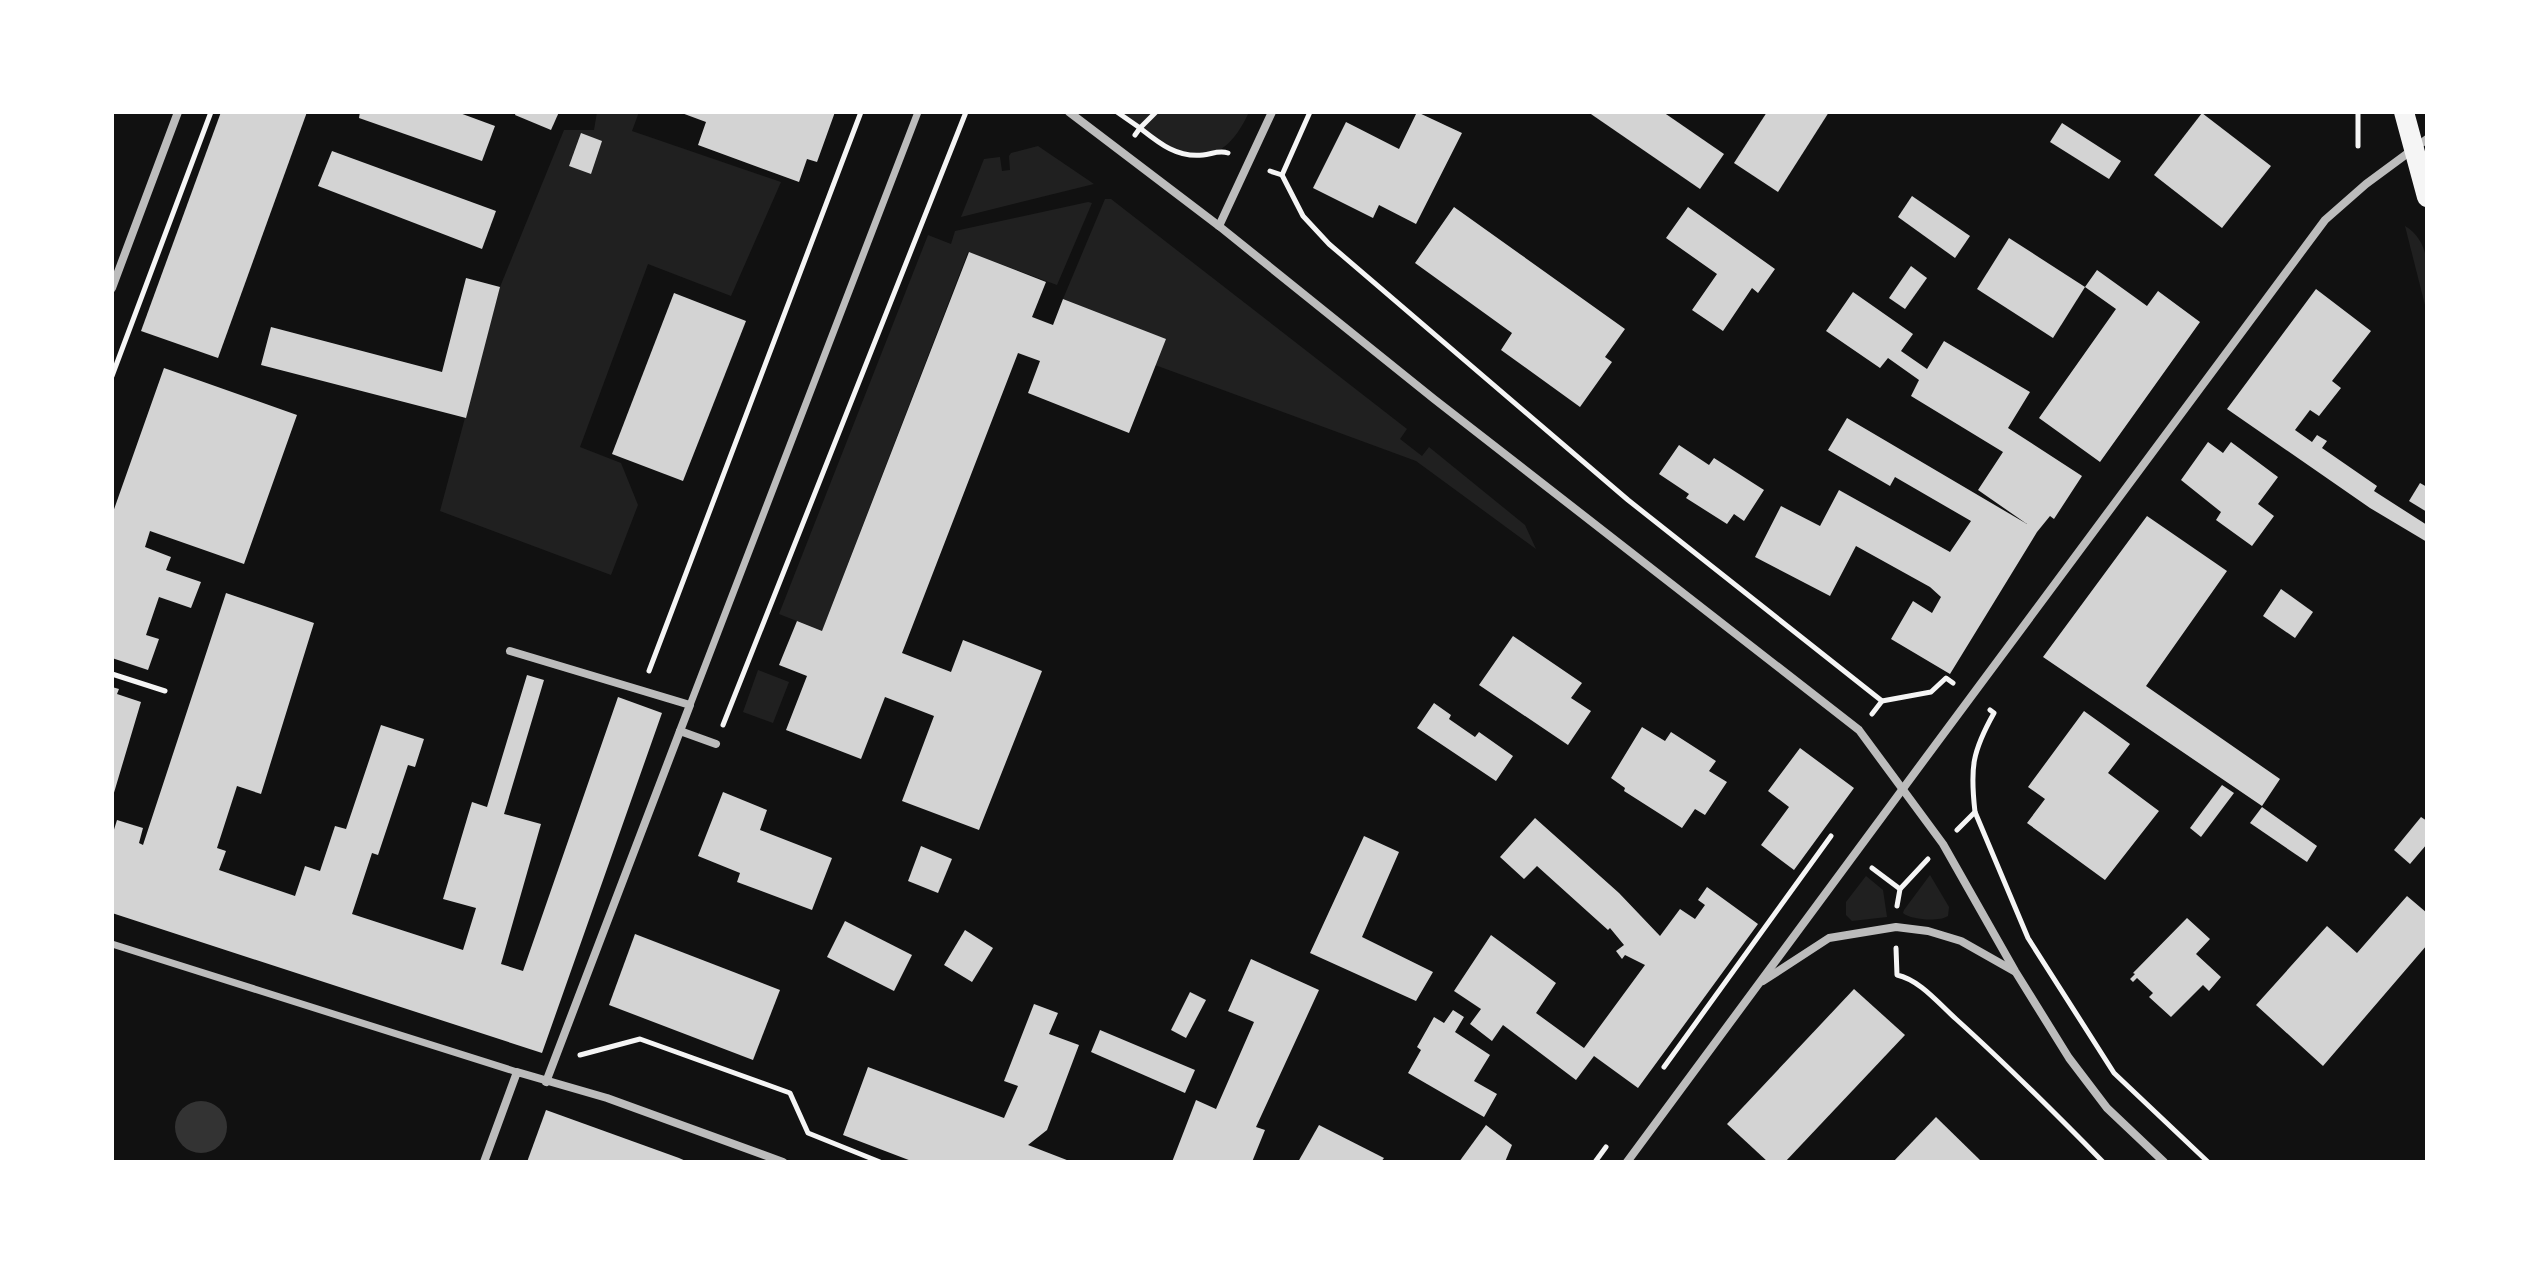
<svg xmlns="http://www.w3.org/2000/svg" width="2539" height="1274" viewBox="0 0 2539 1274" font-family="'Space Grotesk',sans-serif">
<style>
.green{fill:#202020}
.water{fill:#333}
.building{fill:#d3d3d3}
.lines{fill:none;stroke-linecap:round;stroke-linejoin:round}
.path{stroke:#f5f5f5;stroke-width:5}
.pedestrian{stroke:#bcbcbc;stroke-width:7}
.minor{stroke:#bcbcbc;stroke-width:8}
.primary{stroke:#f5f5f5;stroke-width:20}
</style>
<rect width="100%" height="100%" fill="#111"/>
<g class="green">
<polygon points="597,112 639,112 632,131 781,182 731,296 648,264 580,447 621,463 638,505 611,575 440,511 500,287 564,130 594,130"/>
<path d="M1117,112H1249C1214,189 1165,147 1117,112Z"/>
<polygon points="1038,146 1094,184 961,217 984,159 1000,157 1002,171 1010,170 1009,156 1011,153"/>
<polygon points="1105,199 1111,199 1407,429 1400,439 1422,456 1429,447 1525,525 1536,549 1416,461 1155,365 1165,339 1063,299"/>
<polygon points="1088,202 1092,203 1057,285 968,252 822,631 779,614 928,235 951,244 955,231"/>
<path d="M2405,226C2435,244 2427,283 2427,313Z"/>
<polygon points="758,670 789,682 773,723 743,712"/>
<path d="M1930,875L1949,907L1948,916C1939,922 1911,920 1903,913L1904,910Z"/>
<polygon points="1866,876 1883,890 1887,917 1852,921 1846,915 1846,902"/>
</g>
<circle class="water" cx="201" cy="1127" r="26"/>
<g class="building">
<polygon points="221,112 307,112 218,358 141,331"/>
<polygon points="360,112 457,112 495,126 482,161 359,118"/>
<polygon points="516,112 559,112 551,130 515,115"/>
<polygon points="679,112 835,112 817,162 807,159 799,182 698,145 706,122"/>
<polygon points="1417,112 1462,133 1416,224 1379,205 1373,218 1313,188 1346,122 1399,149"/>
<polygon points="1588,112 1663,112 1724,154 1700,189"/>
<polygon points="1767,112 1829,112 1778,192 1734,163"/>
<polygon points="2202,113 2271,166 2222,228 2154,175"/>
<polygon points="2062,123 2121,161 2109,179 2050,142"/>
<polygon points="581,133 602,141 591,174 569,166"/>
<polygon points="332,151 496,211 482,249 318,186"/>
<polygon points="1912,196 1970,236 1955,258 1898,217"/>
<polygon points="1454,207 1625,329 1605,357 1612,362 1580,407 1501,350 1512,333 1415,263"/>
<polygon points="1688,207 1775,269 1758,293 1752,288 1723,331 1692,310 1717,274 1666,238"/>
<polygon points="2009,238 2085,287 2053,338 1977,289"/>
<polygon points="969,252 1046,282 1032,317 1053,325 1063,299 1166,339 1129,433 1028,393 1040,361 1018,353 902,653 951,672 963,640 1042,671 979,830 902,801 934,716 885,697 861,759 786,730 807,676 779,665 797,621 822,631"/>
<polygon points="1911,266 1927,278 1905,309 1889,298"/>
<polygon points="2097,270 2147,306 2158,291 2200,322 2100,462 2039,418 2116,309 2085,287"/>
<polygon points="466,278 500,287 466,418 261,365 271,327 442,372"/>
<polygon points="2316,289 2371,331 2332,381 2341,388 2319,416 2310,410 2295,430 2312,442 2317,435 2327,441 2322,448 2377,486 2374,491 2427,525 2427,542 2370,508 2227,409"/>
<polygon points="1853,292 1913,334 1901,351 1927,369 1944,341 2030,392 2008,428 2082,476 2054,519 2050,516 2037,532 1950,674 1891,639 1913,601 1932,613 1941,597 1930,587 1856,546 1830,596 1755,557 1781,506 1820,526 1839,490 1950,552 1971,521 1895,477 1890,486 1828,450 1847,418 2027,524 1978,490 2003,452 1911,396 1919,380 1888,358 1880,368 1826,331"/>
<polygon points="674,293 746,321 683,481 612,454"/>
<polygon points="164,368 297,415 244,564 150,531 145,547 171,557 166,570 201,582 191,608 159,597 146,635 159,639 148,670 112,658 112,515"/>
<polygon points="2208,442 2223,453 2231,442 2278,477 2258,504 2274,516 2252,546 2216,520 2221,512 2181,480"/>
<polygon points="1679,445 1709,465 1714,458 1764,490 1744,521 1734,514 1727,524 1686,498 1689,494 1659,474"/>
<polygon points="2420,483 2427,487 2427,512 2409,501"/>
<polygon points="2147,516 2227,571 2146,686 2280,779 2262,806 2043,657"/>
<polygon points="2281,589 2313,612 2295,638 2263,616"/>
<polygon points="226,593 314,623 261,794 237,786 217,848 226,851 219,870 295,896 305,866 320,871 335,826 346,829 381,725 424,739 415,767 408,765 378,855 372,853 352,914 463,950 476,908 443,899 472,802 487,807 527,675 544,680 504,814 541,824 501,964 523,971 618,697 662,713 542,1053 112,913 112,836 117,820 143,828 139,843 143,845"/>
<polygon points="1513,636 1582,683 1571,698 1591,711 1568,745 1479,685"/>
<polygon points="112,687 119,689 117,694 141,702 113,796"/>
<polygon points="1434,703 1451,715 1449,719 1475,737 1479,732 1513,756 1496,781 1417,728"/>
<polygon points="2084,711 2130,744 2108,773 2159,811 2105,880 2027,823 2045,799 2028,787"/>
<polygon points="1642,727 1665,741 1671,732 1716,761 1709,771 1727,782 1705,815 1695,809 1682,828 1624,791 1625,788 1611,778"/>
<polygon points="1800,748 1854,788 1794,870 1761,845 1789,807 1768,791"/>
<polygon points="2222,785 2234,793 2201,837 2190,828"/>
<polygon points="723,792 767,810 760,830 832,858 812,910 737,882 740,873 698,856"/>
<polygon points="2262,807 2317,846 2307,862 2250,823"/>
<polygon points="2421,817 2427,821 2427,844 2410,864 2394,850"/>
<polygon points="1535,818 1619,893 1660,936 1680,909 1695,919 1705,905 1698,900 1707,887 1758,924 1638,1088 1594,1056 1576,1080 1503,1025 1492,1041 1470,1024 1481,1009 1454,991 1491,935 1556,983 1536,1013 1584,1048 1645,965 1625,955 1622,959 1616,951 1624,945 1610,928 1608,930 1537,866 1524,879 1500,857"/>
<polygon points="1364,836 1399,852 1362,937 1433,972 1416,1001 1310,953"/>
<polygon points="921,846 952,859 938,893 908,881"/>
<polygon points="2407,896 2427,913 2427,945 2323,1066 2256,1005 2327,926 2357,953"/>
<polygon points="2187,918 2210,939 2196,954 2221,977 2209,991 2203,985 2171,1017 2149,997 2153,993 2137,978 2133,982 2130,979 2135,974 2133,973"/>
<polygon points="845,921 912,955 894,991 827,957"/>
<polygon points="965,930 993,948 972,982 944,965"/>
<polygon points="635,934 780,990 753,1060 609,1005"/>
<polygon points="1251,959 1319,990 1256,1127 1265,1130 1252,1162 1172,1162 1196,1100 1216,1109 1254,1022 1228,1011"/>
<polygon points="1854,989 1905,1035 1785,1162 1768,1162 1727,1124"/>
<polygon points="1190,992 1206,1000 1186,1038 1171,1030"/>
<polygon points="1034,1004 1058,1013 1049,1034 1079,1045 1047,1130 1028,1145 1072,1162 914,1162 843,1135 868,1067 1004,1118 1018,1086 1004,1081"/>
<polygon points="1453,1010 1464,1017 1455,1032 1490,1055 1474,1081 1497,1094 1484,1117 1408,1073 1421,1050 1417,1047 1434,1017 1444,1023"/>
<polygon points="1100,1030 1195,1070 1185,1093 1091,1052"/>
<polygon points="546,1110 679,1158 688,1162 527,1162"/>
<polygon points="1936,1117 1982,1162 1893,1162"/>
<polygon points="1319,1125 1384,1158 1381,1162 1298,1162"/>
<polygon points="1486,1125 1512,1145 1505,1162 1459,1162"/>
</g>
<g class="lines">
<g class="path">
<polyline points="1117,112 1140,128 1156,112"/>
<path d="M1135,135L1140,128C1159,143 1177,158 1203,155C1212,154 1219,150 1228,153"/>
<polyline points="2358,146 2358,112"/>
<polyline points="1270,171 1282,175 1303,216 1329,244 1628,500 1882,701 1872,714"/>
<polyline points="1282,175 1310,112"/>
<polyline points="112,376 211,112"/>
<polyline points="649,671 861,112"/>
<polyline points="112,674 165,691"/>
<polyline points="1882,701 1931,692 1946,678 1953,683"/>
<polyline points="723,725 966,112"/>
<polyline points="1975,812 2028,938 2114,1073 2208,1162"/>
<path d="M1957,830L1975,812C1970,768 1972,752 1994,713L1990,710"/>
<polyline points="1872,868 1900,889"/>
<polyline points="1897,906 1900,889 1928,859"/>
<path d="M1896,948L1897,975C1920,980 1939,1004 1956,1019C2007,1065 2055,1113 2103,1162"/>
<polyline points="580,1055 640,1039 790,1093 808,1133 880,1162"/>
<polyline points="1664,1067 1831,836"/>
<polyline points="1595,1162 1606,1147"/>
</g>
<g class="pedestrian">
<polyline points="690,705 918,112"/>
<polyline points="112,944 517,1072"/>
</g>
<g class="minor">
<polyline points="1069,112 1219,226 1434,399 1859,730 1943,844 2015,971 2069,1058 2107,1108 2164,1162"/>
<polyline points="1219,226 1272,112"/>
<polyline points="112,288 178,112"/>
<polyline points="510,651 690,705 680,731"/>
<polyline points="1763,981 1829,938 1896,927 1928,931 1961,941 2014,971"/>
<polyline points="546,1082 680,731 716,744"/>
<polyline points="484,1162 517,1072 607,1098 783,1162"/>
<path d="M1627,1162C1858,847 2093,534 2325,220L2366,184L2427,139"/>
</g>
<polyline class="primary" points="2404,112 2427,197"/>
</g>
<rect width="2539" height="1274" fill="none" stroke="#ffffff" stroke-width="228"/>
</svg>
